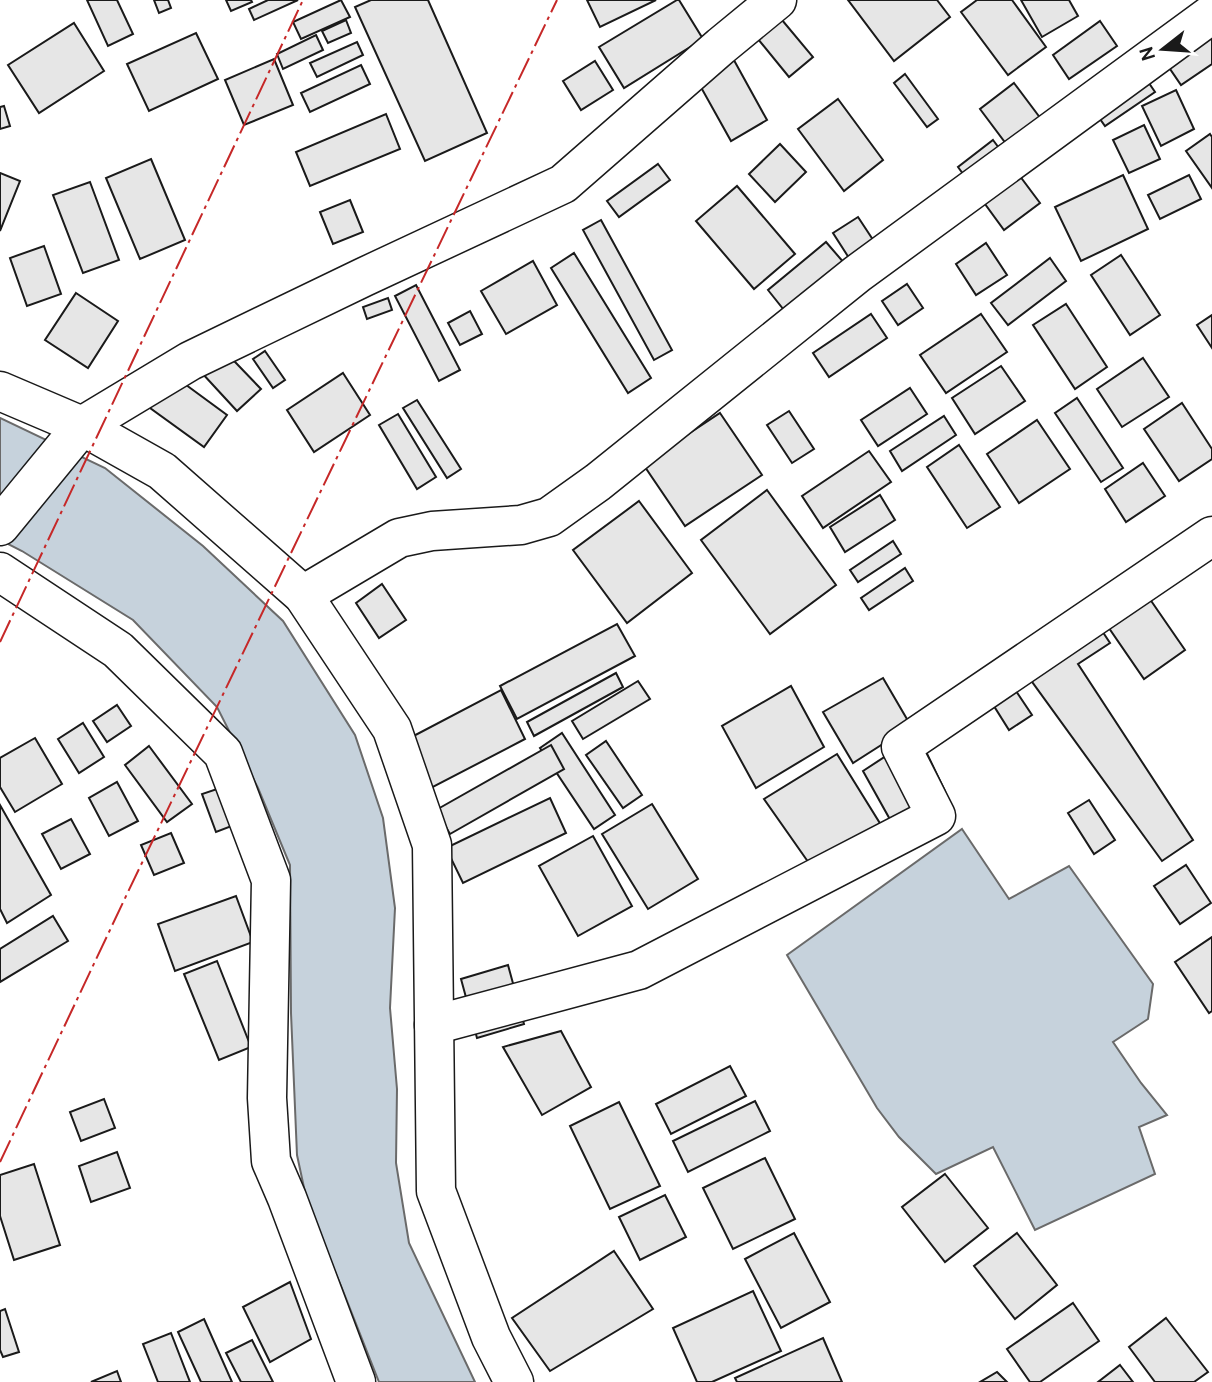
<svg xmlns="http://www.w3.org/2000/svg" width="1212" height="1382" viewBox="0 0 1212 1382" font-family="Cabin,sans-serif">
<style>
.water{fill:#c6d2dc;stroke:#6a6a6a;stroke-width:2}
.building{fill:#e6e6e6;stroke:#1a1a1a;stroke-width:2}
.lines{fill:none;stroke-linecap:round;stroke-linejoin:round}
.minor-casing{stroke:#1a1a1a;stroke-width:41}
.minor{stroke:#fff;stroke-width:38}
.power{stroke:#c62828;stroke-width:2;stroke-dasharray:24 5 3.5 5;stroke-linecap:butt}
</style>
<rect width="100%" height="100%" fill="#fff"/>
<g class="water">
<polygon points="0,418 105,468 203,546 283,621 355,735 383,818 395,908 390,1008 397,1089 396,1163 409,1243 475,1382 379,1382 341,1286 309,1211 297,1155 291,1013 290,865 258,788 217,707 133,620 22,551 0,540"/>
<polygon points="962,829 1009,899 1069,866 1153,984 1148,1019 1113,1042 1141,1083 1167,1115 1139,1127 1155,1174 1035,1230 993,1147 936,1174 899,1137 877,1108 787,955"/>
</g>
<g class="building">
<polygon points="87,0 117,0 133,34 108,46"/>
<polygon points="154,0 168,0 171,8 159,13"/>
<polygon points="226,0 251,0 252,2 231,11"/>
<polygon points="268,0 298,0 254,20 249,9"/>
<polygon points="341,0 350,17 301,39 293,22"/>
<polygon points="371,0 428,0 487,133 425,161 355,7"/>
<polygon points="587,0 656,0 600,27"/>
<polygon points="677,0 679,0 703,39 624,88 599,47"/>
<polygon points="848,0 937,0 950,17 894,61"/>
<polygon points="977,0 1012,0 1046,47 1008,75 961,12"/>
<polygon points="1021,0 1069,0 1078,16 1042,37"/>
<polygon points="772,8 813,57 789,77 749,28"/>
<polygon points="1212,8 1212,64 1181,85 1151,41"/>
<polygon points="346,20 351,33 328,43 322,31"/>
<polygon points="1100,21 1117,46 1069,79 1053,55"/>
<polygon points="74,23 104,71 39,113 8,65"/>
<polygon points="196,33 218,79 149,111 127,64"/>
<polygon points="316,35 323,50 283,69 277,54"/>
<polygon points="357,42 363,55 317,77 310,63"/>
<polygon points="730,53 767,120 731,141 693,73"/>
<polygon points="274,59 293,105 244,125 225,80"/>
<polygon points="595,61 613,90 581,110 563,81"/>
<polygon points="361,65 370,84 310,112 301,93"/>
<polygon points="1138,67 1155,92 1105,126 1088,102"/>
<polygon points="905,74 938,119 927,127 894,83"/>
<polygon points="1014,83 1047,127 1013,153 980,109"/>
<polygon points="1176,90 1194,129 1161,146 1142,106"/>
<polygon points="838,99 883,160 844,191 798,129"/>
<polygon points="4,106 10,126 0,129 0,107"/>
<polygon points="386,114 400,149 310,186 296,152"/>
<polygon points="1144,125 1160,159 1129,173 1113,140"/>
<polygon points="1210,134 1212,137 1212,188 1186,151"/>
<polygon points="993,140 1040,203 1004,230 958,167"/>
<polygon points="780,144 806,172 775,202 749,174"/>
<polygon points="151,159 185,240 140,259 106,178"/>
<polygon points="658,164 670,180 619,217 607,201"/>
<polygon points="0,173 20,181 0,231"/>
<polygon points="1123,175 1148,229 1081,261 1055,207"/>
<polygon points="1189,175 1201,199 1160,219 1148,195"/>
<polygon points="90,182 119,260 83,273 53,195"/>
<polygon points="737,186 795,254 754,289 696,221"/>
<polygon points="350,200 363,232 333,244 320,212"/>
<polygon points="858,217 883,255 858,272 833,233"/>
<polygon points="601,220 672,350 654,360 583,230"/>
<polygon points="826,242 851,271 792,320 768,290"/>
<polygon points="986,243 1007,275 976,295 956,264"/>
<polygon points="44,246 61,294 27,306 10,258"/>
<polygon points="574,253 651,378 628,393 551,268"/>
<polygon points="1121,255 1160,315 1130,335 1091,275"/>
<polygon points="1050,258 1066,281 1008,325 991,303"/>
<polygon points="533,261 557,305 506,334 481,291"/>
<polygon points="907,284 923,308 898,325 882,301"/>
<polygon points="416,285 460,370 439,381 395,296"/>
<polygon points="76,293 118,321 88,368 45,340"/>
<polygon points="388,298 392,310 367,319 363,307"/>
<polygon points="1066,304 1107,367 1075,389 1033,325"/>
<polygon points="470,311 482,334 460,345 448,323"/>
<polygon points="871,314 887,338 829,377 813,353"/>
<polygon points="981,314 1007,352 946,393 920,355"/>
<polygon points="1212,315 1212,348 1197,325"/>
<polygon points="211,337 261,389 237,411 189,359"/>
<polygon points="265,351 285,380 273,388 253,359"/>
<polygon points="1143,358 1169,397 1122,427 1097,389"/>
<polygon points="1001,366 1025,401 975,434 952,398"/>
<polygon points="163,368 227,415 204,447 139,400"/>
<polygon points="343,373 370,415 314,452 287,410"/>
<polygon points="910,388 927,414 878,446 861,420"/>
<polygon points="1077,398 1123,468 1101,482 1055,413"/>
<polygon points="417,400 461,469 447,478 403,408"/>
<polygon points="1182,403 1212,449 1212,459 1179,481 1144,429"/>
<polygon points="789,411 814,449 792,463 767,425"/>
<polygon points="720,413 762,475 685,526 643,464"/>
<polygon points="398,414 436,477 417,489 379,425"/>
<polygon points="944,416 956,435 902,471 890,451"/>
<polygon points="1037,420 1070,469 1019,503 987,454"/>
<polygon points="959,445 1000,507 967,528 927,467"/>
<polygon points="869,451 891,482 823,528 802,496"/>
<polygon points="1143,463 1165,496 1126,522 1105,489"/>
<polygon points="767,490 836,585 770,634 701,540"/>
<polygon points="880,495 895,520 845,552 830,527"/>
<polygon points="639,501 692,573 627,623 573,550"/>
<polygon points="893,541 901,554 858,582 850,570"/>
<polygon points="905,568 913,581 869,610 861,598"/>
<polygon points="382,584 406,620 379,638 356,603"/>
<polygon points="1145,592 1185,650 1144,679 1089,599"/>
<polygon points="1085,605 1110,643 1078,664 1193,840 1162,861 1014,657"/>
<polygon points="617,624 635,656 517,719 500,686"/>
<polygon points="616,673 623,687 534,736 527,722"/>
<polygon points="1004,673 1032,715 1009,730 982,687"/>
<polygon points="883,678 911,726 853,763 823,712"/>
<polygon points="638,681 650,699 583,739 572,721"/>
<polygon points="791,686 824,747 756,788 722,726"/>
<polygon points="501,690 525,739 429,789 404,741"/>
<polygon points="117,705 131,726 107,742 93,721"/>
<polygon points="83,723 104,757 79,773 58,739"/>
<polygon points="562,733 615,815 594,829 540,748"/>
<polygon points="918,735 945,791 892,823 863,771"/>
<polygon points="35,738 62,784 15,812 0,787 0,758"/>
<polygon points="606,741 642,795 623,808 586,755"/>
<polygon points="551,745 564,769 450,834 436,810"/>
<polygon points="149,746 192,804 167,822 125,765"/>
<polygon points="837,754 881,825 811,866 764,799"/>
<polygon points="117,782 138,821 109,836 89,798"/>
<polygon points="223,787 237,824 216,832 202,794"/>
<polygon points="550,798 566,833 463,883 446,848"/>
<polygon points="1089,800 1115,840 1094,854 1068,813"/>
<polygon points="652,804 698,879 648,909 602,834"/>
<polygon points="0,805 51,895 7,923 0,909"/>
<polygon points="71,819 90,854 61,869 42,834"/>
<polygon points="171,833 184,863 154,875 141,845"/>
<polygon points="593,836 632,906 578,936 539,866"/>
<polygon points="1186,865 1211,903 1180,924 1154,886"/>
<polygon points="236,896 253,942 175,971 158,924"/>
<polygon points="53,916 68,941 0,982 0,949"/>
<polygon points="1212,937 1212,1011 1209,1013 1175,962"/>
<polygon points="217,961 251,1047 219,1060 184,974"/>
<polygon points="508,965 524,1024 477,1038 461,979"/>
<polygon points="561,1031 591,1087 542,1115 503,1047"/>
<polygon points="730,1066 746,1096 671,1134 656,1104"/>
<polygon points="104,1099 115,1128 81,1141 70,1112"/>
<polygon points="755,1101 770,1131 688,1172 673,1141"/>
<polygon points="619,1102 660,1186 610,1209 570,1126"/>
<polygon points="117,1152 130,1188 91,1202 79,1166"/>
<polygon points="765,1158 795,1219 733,1249 703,1188"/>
<polygon points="34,1164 60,1245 14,1260 0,1216 0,1175"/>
<polygon points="945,1174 988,1228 945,1262 902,1207"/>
<polygon points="665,1195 686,1237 640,1260 619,1217"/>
<polygon points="794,1233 830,1302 781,1328 745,1259"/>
<polygon points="1017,1233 1057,1285 1015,1319 974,1266"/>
<polygon points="614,1251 653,1309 550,1371 512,1318"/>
<polygon points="290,1282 311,1339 270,1362 243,1307"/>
<polygon points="753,1291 781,1351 712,1382 697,1382 673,1328"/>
<polygon points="1073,1303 1099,1341 1040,1382 1030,1382 1007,1349"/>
<polygon points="5,1309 19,1352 3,1357 0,1350 0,1311"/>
<polygon points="1166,1318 1208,1372 1194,1382 1155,1382 1129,1347"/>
<polygon points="204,1319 232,1382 201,1382 178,1332"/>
<polygon points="171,1333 190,1382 158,1382 143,1344"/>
<polygon points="823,1338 842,1382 737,1382 735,1378"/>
<polygon points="252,1340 273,1382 241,1382 226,1353"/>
<polygon points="1120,1365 1133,1382 1098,1382"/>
<polygon points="117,1371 121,1382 91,1382"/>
<polygon points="997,1372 1007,1382 980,1382"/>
</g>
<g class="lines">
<g class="minor-casing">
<g id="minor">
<polyline points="0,391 82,426 162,471 303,595 392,729 432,845 436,1191 491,1337 514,1382"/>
<polyline points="0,526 82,426 190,361 364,277 563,184 721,46 777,0"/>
<polyline points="0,572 118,650 223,753 271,880 267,1098 271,1161 287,1198 356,1382"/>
<polyline points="303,595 399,538 432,531 521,525 549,517 598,482 857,274 1212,14"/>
<polyline points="434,1025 639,970 936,816 901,747 1212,536"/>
</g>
</g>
<use href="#minor" class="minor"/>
<g class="power">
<polyline points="0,642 303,0"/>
<polyline points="0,1162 127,894 557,0"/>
</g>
</g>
<g transform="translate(1163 49) rotate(253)" stroke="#ffffff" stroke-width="5" paint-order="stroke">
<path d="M0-5L12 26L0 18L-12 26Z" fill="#1a1a1a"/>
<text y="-10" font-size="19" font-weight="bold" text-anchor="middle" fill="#1a1a1a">N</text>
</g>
</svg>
